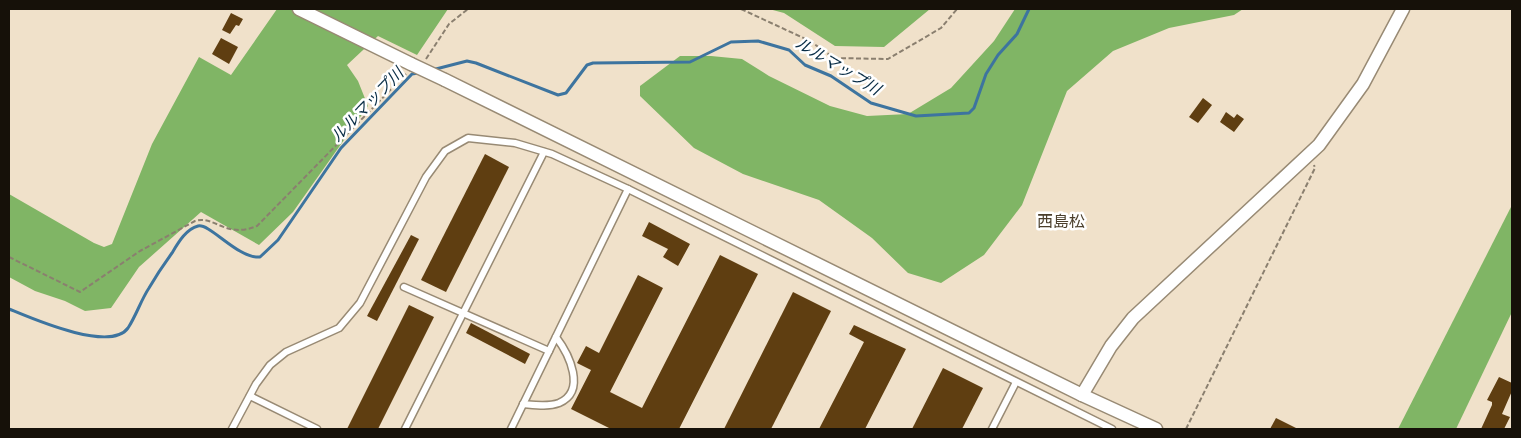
<svg xmlns="http://www.w3.org/2000/svg" width="1521" height="438" viewBox="0 0 1521 438" font-family="'Zilla Slab','Noto Sans JP',serif">
<style>
.forest{fill:#80b565}
.lines{fill:none;stroke-linecap:round;stroke-linejoin:round}
.stream{stroke:#3d749f;stroke-width:3}
.building{fill:#5f3e11}
.lane-casing{stroke:#988a74;stroke-width:9}
.street-casing{stroke:#988a74;stroke-width:15}
.path{stroke:#8a7f6f;stroke-width:2;stroke-dasharray:5 2.5;stroke-linecap:butt}
.lane{stroke:#fff;stroke-width:6}
.street{stroke:#fff;stroke-width:12}
.street-bridge-casing{stroke:#988a74;stroke-width:15;stroke-linecap:butt}
.street-bridge{stroke:#fff;stroke-width:12}
.labels{text-anchor:middle;dominant-baseline:central;stroke-width:5;stroke-linejoin:round;paint-order:stroke}
.water-label{font-size:16px;font-style:italic;fill:#082c45;stroke:#fff}
.neighbourhood-label{font-size:16px;fill:#4b3f2c;stroke:#fff}
</style>
<rect width="100%" height="100%" fill="#f0e1ca"/>
<g class="forest">
<polygon points="277,9 448,9 417,55 378,36 347,65 358,81 368,106 293,212 259,245 201,212 139,267 111,308 85,311 65,301 35,291 9,277 9,194 94,243 104,247 112,244 152,144 199,57 231,75"/>
<polygon points="769,9 930,9 884,47 835,46 784,13"/>
<polygon points="1015,9 1243,9 1234,15 1169,28 1113,51 1067,91 1022,205 984,255 941,283 908,273 872,238 819,200 743,174 694,148 640,96 640,86 680,56 711,56 742,59 769,76 830,106 867,116 908,114 951,88 994,41"/>
<polygon points="1512,205 1512,312 1456,429 1398,429"/>
</g>
<g class="lines">
<g class="stream">
<polyline points="432,70 467,61 476,63 558,95 566,93 587,65 593,63 690,62 731,42 758,41 789,50 805,65 831,76 871,103 916,116 969,113 974,108 986,74 998,55 1017,34 1029,9"/>
<path d="M9,309C31,318 110,353 128,328C136,316 141,300 149,288C156,276 164,264 172,253C178,243 186,229 198,226C210,223 238,259 260,257L278,240L341,148L412,74L418,73"/>
</g>
</g>
<g class="building">
<polygon points="231,13 243,19 239,26 236,25 230,34 222,30"/>
<polygon points="221,38 238,47 229,64 212,54"/>
<polygon points="1203,98 1212,105 1198,123 1189,117"/>
<polygon points="1226,112 1234,118 1237,114 1244,119 1234,132 1220,122"/>
<polygon points="485,154 509,167 446,292 421,280"/>
<polygon points="649,222 690,244 678,266 663,257 668,249 642,236"/>
<polygon points="411,235 419,239 377,321 367,316"/>
<polygon points="720,255 758,274 679,429 611,429 571,409 591,370 577,363 586,346 599,353 638,275 663,288 610,392 642,408"/>
<polygon points="793,292 831,311 771,429 724,429"/>
<polygon points="409,305 434,317 378,429 347,429"/>
<polygon points="471,323 530,354 525,364 466,333"/>
<polygon points="854,325 906,349 865,429 819,429 864,342 849,334"/>
<polygon points="943,368 983,388 962,429 912,429"/>
<polygon points="1499,377 1512,383 1512,391 1502,414 1510,417 1504,429 1481,429 1492,405 1492,402 1487,400"/>
<polygon points="1276,418 1298,429 1270,429"/>
</g>
<g class="lines">
<g class="lane-casing">
<g id="lane">
<polyline points="404,287 549,351"/>
<polyline points="250,396 317,429"/>
<path d="M523,404C535,405 548,407 559,403C587,391 569,354 556,337"/>
<polyline points="232,429 256,384 270,365 286,352 339,328 360,303 426,177 445,151 468,138 515,143 552,154 628,189 1112,429"/>
<polyline points="405,429 544,152"/>
<polyline points="511,429 628,189"/>
<polyline points="992,429 1016,382"/>
</g>
</g>
<g class="street-casing">
<g id="street">
<polyline points="299,9 411,64"/>
<polyline points="445,80 1082,395 1156,429"/>
<polyline points="1082,395 1111,346 1133,318 1319,145 1363,84 1403,9"/>
</g>
</g>
<g class="path">
<polyline points="741,9 810,41 834,58 888,59 941,28 957,9"/>
<polyline points="426,59 449,24 468,9"/>
<path d="M9,257L80,292L140,251L195,221C215,215 225,239 257,226L406,74"/>
<polyline points="1186,429 1315,168 1314,165"/>
</g>
<use href="#lane" class="lane"/>
<use href="#street" class="street"/>
<g class="street-bridge-casing">
<polyline id="street-bridge" points="411,64 445,80"/>
</g>
<use href="#street-bridge" class="street-bridge"/>
</g>
<g class="labels">
<g class="water-label">
<text transform="translate(838 66) rotate(31)">ルルマップ川</text>
<text transform="translate(367 105) rotate(-46)">ルルマップ川</text>
</g>
<g class="neighbourhood-label">
<text x="1061" y="221">西島松</text>
</g>
</g>
<rect width="1521" height="438" fill="none" stroke="#161109" stroke-width="20"/>
</svg>
